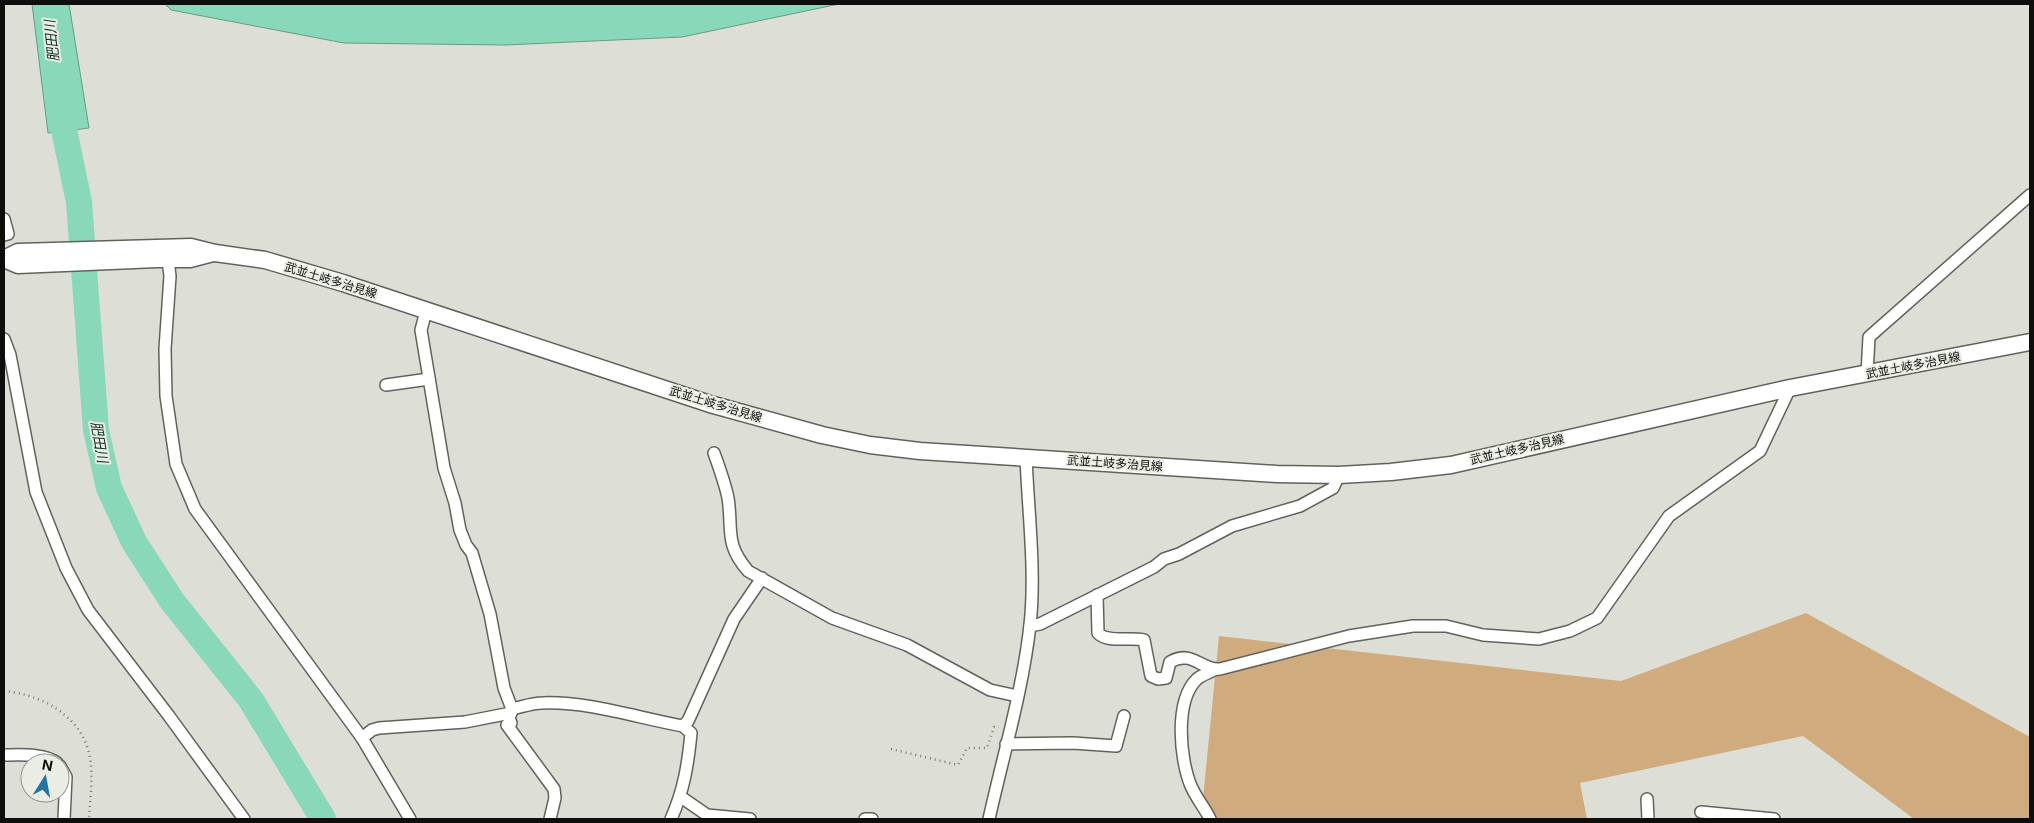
<svg xmlns="http://www.w3.org/2000/svg" width="2034" height="823" viewBox="0 0 2034 823" font-family="Inter,'Noto Sans JP',sans-serif">
<style>
.green{fill:#d0ab7d}
.water{fill:#8ad8ba;stroke:#659c86}
.lines{fill:none;stroke-linecap:round;stroke-linejoin:round}
.river{stroke:#8ad8ba;stroke-width:26}
.street-casing{stroke:#61635b;stroke-width:14}
.secondary-casing{stroke:#61635b;stroke-width:19}
.path{stroke:#767872;stroke-width:2.5;stroke-dasharray:1 4;stroke-linecap:butt}
.street{stroke:#fff;stroke-width:11}
.secondary{stroke:#fff;stroke-width:16}
.labels{text-anchor:middle;dominant-baseline:central;stroke-width:4;stroke-linejoin:round;paint-order:stroke}
.street-label{font-size:12px;fill:#0e0f0c;stroke:#eaede4}
.water-label{font-size:14px;font-style:italic;fill:#0e3326;stroke:#eaede4}
</style>
<rect width="100%" height="100%" fill="#dddfd7"/>
<polygon class="green" points="1806,613 2030,737 2030,819 1914,819 1803,736 1580,783 1587,819 1201,819 1219,636 1621,681"/>
<g class="water">
<polygon points="32,4 69,4 89,128 48,133"/>
<polygon points="165,4 839,4 682,37 505,45 344,43 171,10"/>
</g>
<g class="lines">
<polyline class="river" points="57,96 79,202 96,430 109,488 134,542 172,601 251,700 323,819"/>
<g class="street-casing">
<g id="street">
<polyline points="4,219 8,234 4,235"/>
<polyline points="168,260 170,276 165,349 166,396 176,464 195,509 362,738 410,819"/>
<path d="M426,311L421,330L444,468L455,503L460,530L466,545L472,553L490,614L504,688L512,709C522,707 532,703 542,703C588,701 638,718 683,726L691,733C688,764 684,790 671,819"/>
<polyline points="4,339 10,355 36,492 66,568 88,610 169,716 244,819"/>
<polyline points="1867,374 1869,337 2030,195"/>
<polyline points="386,385 429,379"/>
<path d="M714,453C719,467 725,483 728,498C733,530 724,543 748,571L832,618L907,645L990,690L1017,696"/>
<path d="M1097,595L1098,633C1106,643 1132,637 1144,640L1151,676L1158,679L1166,678L1170,662C1193,649 1201,671 1220,669L1349,636L1413,626H1446L1483,635L1539,639L1570,631L1597,618L1669,516L1760,451L1790,388"/>
<polyline points="1030,626 1040,624 1154,567 1164,559 1179,554 1232,526 1300,506 1333,488 1339,475"/>
<polyline points="512,709 509,719 511,723 507,725 554,789 555,798 550,819"/>
<polyline points="683,726 688,721 734,619 762,578"/>
<polyline points="362,738 372,730 379,728 465,722 511,713"/>
<polyline points="1006,744 1073,743 1116,746 1124,716"/>
<path d="M4,755C19,755 45,753 57,763"/>
<polyline points="60,766 66,777 64,819"/>
<polyline points="681,797 707,815 750,819"/>
<polyline points="1647,799 1648,819"/>
<polyline points="1701,812 1774,819"/>
<polyline points="865,819 872,819"/>
<path d="M989,819C1003,756 1023,689 1030,625C1036,572 1028,510 1026,457"/>
<path d="M1210,819C1205,808 1196,798 1191,786C1180,760 1174,701 1197,679C1202,675 1208,673 1214,670"/>
</g>
</g>
<g class="secondary-casing">
<g id="secondary">
<polyline points="4,259 18,252 191,247 215,253 265,260 343,283 710,404 822,435 870,445 920,451 1277,474 1339,475 1391,472 1451,465 1790,388 2030,342"/>
<polyline points="4,259 18,265 157,259 190,259 213,253"/>
</g>
</g>
<g class="path">
<path d="M4,691C40,694 80,715 89,753C94,774 90,798 89,819"/>
<polyline points="891,749 958,765 967,748 987,748 994,727 999,727"/>
</g>
<use href="#street" class="street"/>
<use href="#secondary" class="secondary"/>
</g>
<g class="labels">
<g class="street-label">
<text transform="translate(331 280) rotate(17)">武並土岐多治見線</text>
<text transform="translate(1913 365) rotate(-11)">武並土岐多治見線</text>
<text transform="translate(716 404) rotate(17)">武並土岐多治見線</text>
<text transform="translate(1517 449) rotate(-13)">武並土岐多治見線</text>
<text transform="translate(1115 463) rotate(4)">武並土岐多治見線</text>
</g>
<g class="water-label">
<text transform="translate(51 41) rotate(-96)">肥田川</text>
<text transform="translate(100 442) rotate(80)">肥田川</text>
</g>
</g>
<rect width="2034" height="823" fill="none" stroke="#0e0f0c" stroke-width="10"/>
<g transform="translate(45 778) rotate(11)"><circle r="24" fill="#eaede4" stroke="#92948e"/>
<path d="M0-4L9 19L0 12L-9 19Z" fill="#2175a5"/>
<text y="-8" font-size="14" font-weight="bold" text-anchor="middle" fill="#0e0f0c">N</text>
</g>
</svg>
